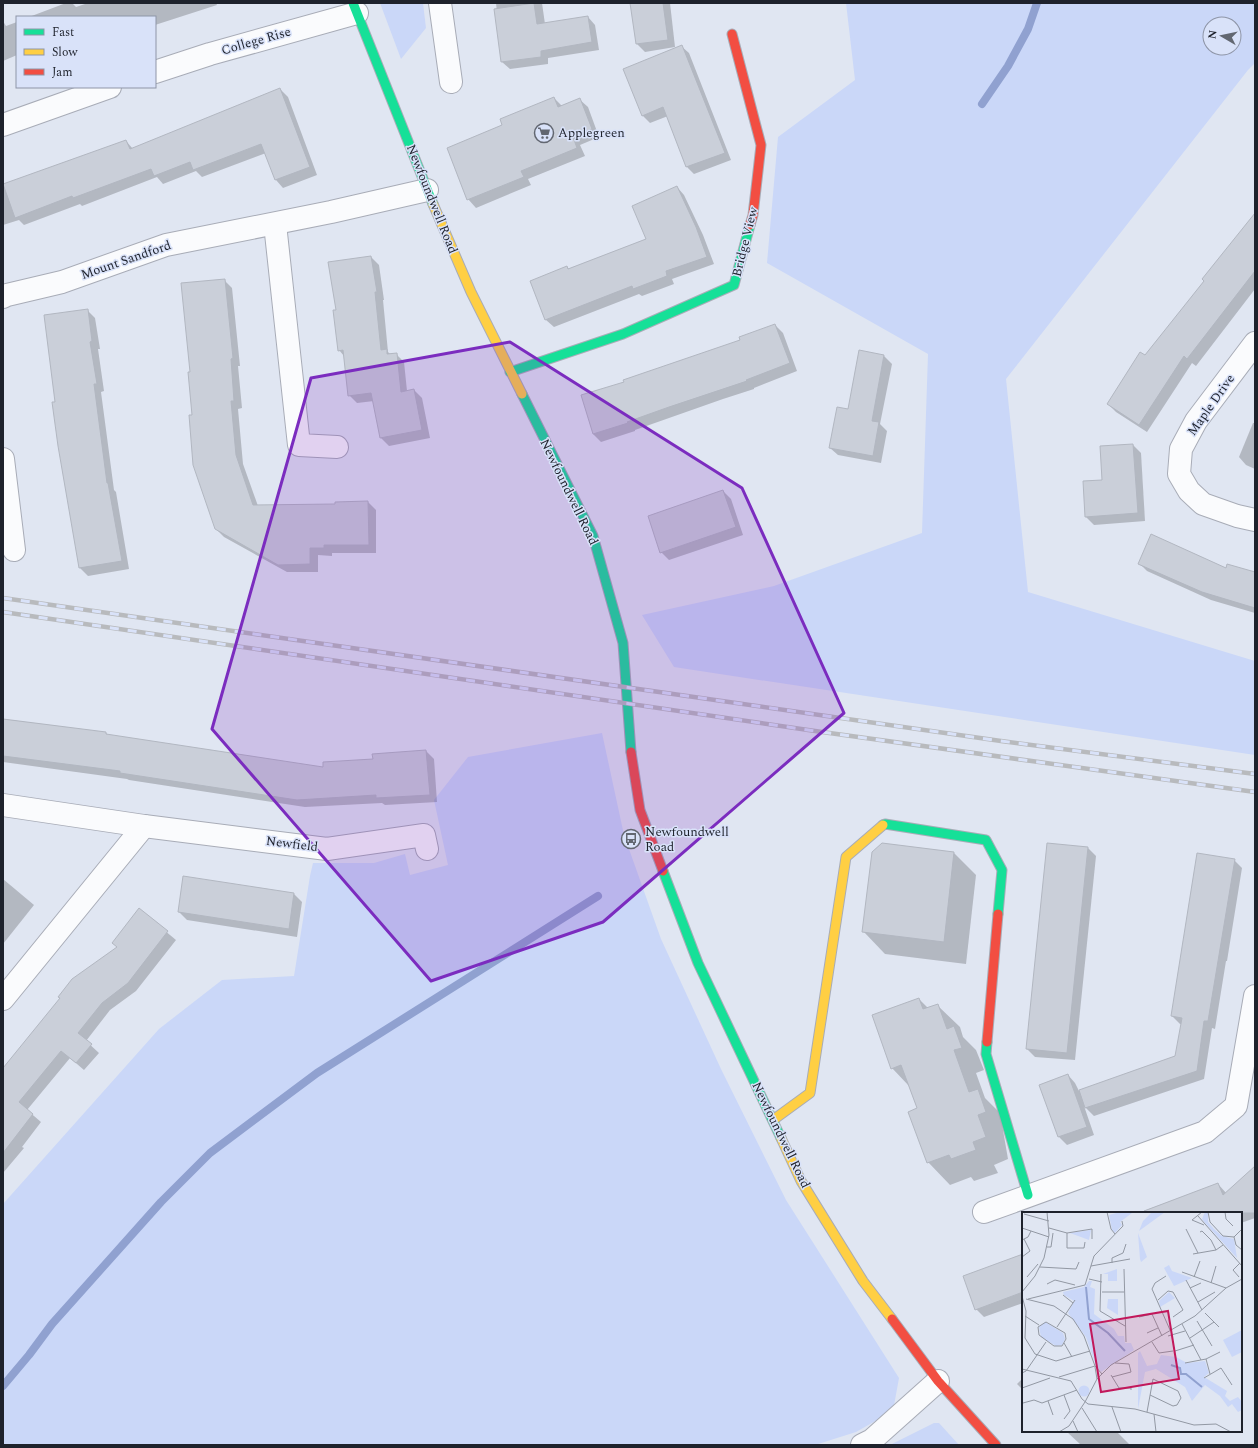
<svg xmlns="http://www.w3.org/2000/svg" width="1258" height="1448" viewBox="0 0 1258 1448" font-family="Spectral,serif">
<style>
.green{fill:#cad7f8;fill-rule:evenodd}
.shadow{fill:#0003}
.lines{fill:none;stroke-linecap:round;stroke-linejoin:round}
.stream{stroke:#90a1d0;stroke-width:8}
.building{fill:#cacfd9;stroke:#b2b7c1}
.street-casing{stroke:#a8acb7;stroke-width:24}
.fast-casing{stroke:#a8acb7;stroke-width:11}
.slow-casing{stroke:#a8acb7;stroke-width:11}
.jam-casing{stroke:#a8acb7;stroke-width:11}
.street{stroke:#fafbfd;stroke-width:22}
.fast{stroke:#16e098;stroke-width:9}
.slow{stroke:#ffcf43;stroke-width:9}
.jam{stroke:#f24e42;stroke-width:9}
.rail-casing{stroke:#b8babd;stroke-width:4.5}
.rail{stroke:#d9e2f9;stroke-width:3;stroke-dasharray:9;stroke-linecap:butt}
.marked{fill:#7b2cbf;fill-opacity:0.2;stroke:#7b2cbf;stroke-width:3;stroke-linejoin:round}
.labels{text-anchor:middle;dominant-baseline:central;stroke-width:3;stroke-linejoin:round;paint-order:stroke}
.street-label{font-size:13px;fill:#1e222c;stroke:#d9e2f9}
.poi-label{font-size:13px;fill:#1e222c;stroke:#d9e2f9;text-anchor:start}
.inset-river{fill:none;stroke:#90a1d0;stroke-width:2}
.inset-road{fill:none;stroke:#9298a3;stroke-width:1}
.view{fill:#c2185b;fill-opacity:0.15;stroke:#c2185b;stroke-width:2}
.inset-edge{fill:none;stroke:#1e222c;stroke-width:2}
</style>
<rect width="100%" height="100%" fill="#e0e6f2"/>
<g class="green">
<polygon points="380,3 423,3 426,28 401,59"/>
<path d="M846,3H1255V63L1248,70L1006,379L1028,592L1255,661V755L674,667L642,615L774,586L922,533L928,354L767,263L778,137L855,80ZM1210,24H1234V48H1210Z"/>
<polygon points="602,733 624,835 661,939 721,1069 786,1200 899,1378 893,1411 856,1432 815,1445 3,1445 3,1204 159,1029 222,980 294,976 310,876 313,863 374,863 405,854 410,875 448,865 434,800 468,757"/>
<polygon points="934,1423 939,1423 959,1445 890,1445"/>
</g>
<g class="shadow">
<polygon points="66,3 72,3 76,7 88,3 216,3 217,5 155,25 155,17 29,17"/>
<polygon points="496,3 542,3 545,24 588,17 595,25 599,50 548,58 548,64 510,69 502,62"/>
<polygon points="631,3 670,3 675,47 645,52 637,44"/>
<polygon points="3,21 6,26 17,22 17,55 3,61"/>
<polygon points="681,46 689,53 731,160 694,174 687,167 668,116 650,123 642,115"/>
<polygon points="280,89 288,97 317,175 283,188 276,180 266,153 202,177 196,171 163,184 157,177 82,206 80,204 24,225 19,220 3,225 3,185 126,141 133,149"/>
<polygon points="554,98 562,106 579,99 588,107 599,137 580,145 585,156 528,179 531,185 476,208 468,199 504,125"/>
<polygon points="677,187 684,195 703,235 714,264 672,279 674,284 642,296 639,294 554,327 546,320 567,267 569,269 647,239"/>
<polygon points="1255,215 1255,289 1196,366 1192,363 1147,432 1116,412 1108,404 1205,281"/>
<polygon points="371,257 379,265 384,300 383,300 388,352 390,354 396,354 404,362 407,391 414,390 422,398 430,438 389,446 381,438 374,401 357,403 349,395 344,356 339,350 337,310"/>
<polygon points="224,280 232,288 240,366 238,366 242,408 238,409 243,464 258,506 336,505 368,502 376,510 376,553 332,553 332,556 318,555 318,572 287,572 224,537 216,529 193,416 191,373"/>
<polygon points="87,310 95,318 100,349 98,349 104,391 101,392 114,490 116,492 129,569 88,576 80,568 64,478 53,403 56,403"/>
<polygon points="775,325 783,333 797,371 754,388 754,389 723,399 635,430 635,431 601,442 593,434 625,383 741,340"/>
<polygon points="884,356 892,364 880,424 887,431 881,463 838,455 830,448 849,410"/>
<polygon points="1253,423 1255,423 1255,469 1246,465 1239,457"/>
<polygon points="1133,445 1141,453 1145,521 1094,525 1086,517 1103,481"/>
<polygon points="723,491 731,499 743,535 669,560 661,552"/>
<polygon points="1139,563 1227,569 1255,573 1255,613 1211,600 1147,571"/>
<polygon points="3,719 106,733 108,735 324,768 426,751 434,759 437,802 385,805 382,803 305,807 129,780 127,779 3,762"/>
<polygon points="1088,848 1096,856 1075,1060 1035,1057 1027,1049"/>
<polygon points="954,853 976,875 966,964 885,954 863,931"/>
<polygon points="1234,860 1242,868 1227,961 1226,961 1215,1029 1212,1028 1204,1079 1094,1116 1084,1106 1094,1135 1067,1145 1059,1137 1040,1085 1068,1075 1075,1083 1079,1091 1176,1056 1182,1024 1180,1024 1172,1016"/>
<polygon points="3,879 34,905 3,944"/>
<polygon points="294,894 302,902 297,937 187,920 179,912"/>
<polygon points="140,910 176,940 136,991 110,1010 86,1041 99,1053 84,1070 70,1058 27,1110 41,1122 22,1147 24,1148 3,1173 3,1068 118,948"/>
<polygon points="919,999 928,1008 937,1005 960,1027 963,1037 976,1050 984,1070 976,1073 985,1098 1000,1113 1008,1159 994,1165 998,1173 974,1181 971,1177 950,1185 928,1162 918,1109 909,1086 892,1068"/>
<polygon points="1255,1166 1255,1218 1241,1223 1241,1213 1138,1213 1218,1184 1227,1194"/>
<polygon points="1023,1255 1023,1303 984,1317 976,1309"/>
<polygon points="1023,1378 1023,1390 1017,1384"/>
<polygon points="1066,1431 1116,1431 1130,1445 1081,1445"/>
</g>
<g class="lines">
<g class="stream">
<polyline points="982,104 1008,66 1028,29 1037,3"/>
<polyline points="3,1386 29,1355 52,1324 161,1202 210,1153 317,1073 598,896"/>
</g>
</g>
<g class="building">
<polygon points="534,3 537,24 588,16 592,42 541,51 541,57 501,62 494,9"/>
<polygon points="630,3 663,3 668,40 636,44"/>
<polygon points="682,45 725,153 686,167 663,107 642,116 623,69"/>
<polygon points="280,88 310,167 275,180 261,144 193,170 190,162 154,176 151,169 73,198 72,196 15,218 3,184 126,140 130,149"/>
<polygon points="554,97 558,107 580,98 592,129 573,137 577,148 521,171 524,177 467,200 447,148 502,125 500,119"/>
<polygon points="677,186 696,227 707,257 666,271 667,276 633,289 632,286 545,320 530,281 567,266 568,269 646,239 632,206"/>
<polygon points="1255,213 1255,271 1187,359 1184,356 1139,425 1107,404 1140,352 1145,355 1204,281 1202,279"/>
<polygon points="371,256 377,292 375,292 381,350 387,349 387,354 397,353 401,392 414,389 422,430 380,438 371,393 348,396 343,350 338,351 333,310 336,310 328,262"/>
<polygon points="225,279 233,358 231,359 234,401 231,401 236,455 253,505 335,504 335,502 368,501 369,545 324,545 324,548 310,548 310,564 278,565 215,529 193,465 189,415 192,415 188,372 190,372 181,283"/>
<polygon points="88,309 92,341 90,342 97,384 94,384 107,483 108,483 122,561 79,568 58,446 52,402 55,402 44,315"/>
<polygon points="775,324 790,363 746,380 747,381 669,407 627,422 628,423 593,434 581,395 624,382 623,380 740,340 739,337"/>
<polygon points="859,350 884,355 872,421 879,422 873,456 829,448 837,407 848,409"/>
<polygon points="1133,444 1138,513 1085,517 1083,481 1102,480 1100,446"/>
<polygon points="723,490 736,527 660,553 648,516"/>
<polygon points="1151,534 1226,568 1227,564 1255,572 1255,608 1202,592 1138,564"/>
<polygon points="3,719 106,732 106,734 323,767 323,762 373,759 372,754 426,750 430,795 376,798 376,795 297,800 120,773 120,771 3,756"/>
<polygon points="882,843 954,852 944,942 862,932 872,852"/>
<polygon points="1047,843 1088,847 1067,1053 1026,1049"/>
<polygon points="1197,853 1235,859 1208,1021 1204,1021 1197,1071 1085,1108 1079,1090 1175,1056 1182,1018 1171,1016"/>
<polygon points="183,876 294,893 289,929 178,912"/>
<polygon points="139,908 168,931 128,983 102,1003 78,1033 92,1044 76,1063 61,1051 19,1102 33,1114 3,1153 3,1068 60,998 58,997 72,979 117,947 112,943"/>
<polygon points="919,998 923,1009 938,1004 947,1029 954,1026 962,1048 954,1050 969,1092 978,1089 986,1112 978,1115 986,1137 973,1142 976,1150 951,1159 949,1155 927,1163 908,1112 917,1108 901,1065 891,1069 872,1015"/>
<polygon points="1068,1074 1087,1127 1058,1137 1039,1085"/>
<polygon points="1255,1166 1255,1213 1144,1213 1144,1211 1218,1183 1223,1195"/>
<polygon points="1023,1254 1023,1292 975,1310 963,1276"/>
</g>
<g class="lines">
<g class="street-casing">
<g id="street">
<polyline points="440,3 451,82"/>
<polyline points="155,72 210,54 357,13"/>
<polyline points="3,125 110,87"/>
<polyline points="275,224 299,445 337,447"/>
<polyline points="3,297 7,295 62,282 166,245 331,212 427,190"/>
<polyline points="1255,343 1196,421 1181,449 1179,474 1189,491 1203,504 1237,516 1255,520"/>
<polyline points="3,459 14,550"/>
<polyline points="3,805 144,826 327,849 424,835 427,849"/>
<polyline points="3,999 144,826"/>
<polyline points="984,1212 1205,1132 1236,1106 1255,996"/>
<polyline points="862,1445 872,1440 938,1381"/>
</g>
</g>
<g class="fast-casing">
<g id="fast">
<polyline points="353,3 433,204"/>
<polyline points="510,372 623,334 734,285 750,225"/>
<polyline points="522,394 593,536 623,643 631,752"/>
<polyline points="883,825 885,824 986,840 1002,870 998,914"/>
<polyline points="663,871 698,963 781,1138"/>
<polyline points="987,1042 986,1054 1028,1195"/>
</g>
</g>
<g class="slow-casing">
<g id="slow">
<polyline points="433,204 471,292 522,394"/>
<polyline points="773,1120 810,1093 846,857 883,825"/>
<polyline points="781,1138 801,1181 863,1281 892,1319"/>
</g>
</g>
<g class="jam-casing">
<g id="jam">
<polyline points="732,34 761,145 753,215 750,225"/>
<polyline points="631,752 640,810 663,871"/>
<polyline points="987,1042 998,914"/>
<polyline points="892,1319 938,1381 996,1445"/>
</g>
</g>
<use href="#street" class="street"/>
<use href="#fast" class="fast"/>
<use href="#slow" class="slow"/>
<use href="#jam" class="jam"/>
<g class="rail-casing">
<g id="rail">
<polyline points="3,598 1001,741 1255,774"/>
<polyline points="3,612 815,731 1255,792"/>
</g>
</g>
<use href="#rail" class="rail"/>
</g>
<path class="marked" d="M510,342L742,488L844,713L603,922L431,981L212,729L311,378Z"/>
<defs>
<g id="supermarket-ring" transform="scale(1)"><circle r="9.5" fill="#d9e2f9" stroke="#626771" stroke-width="1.5"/><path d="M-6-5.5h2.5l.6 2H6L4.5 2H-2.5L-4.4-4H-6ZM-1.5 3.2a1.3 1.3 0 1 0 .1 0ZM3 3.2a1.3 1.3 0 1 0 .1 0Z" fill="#626771"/></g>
<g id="bus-ring" transform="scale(1)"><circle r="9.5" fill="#d9e2f9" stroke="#626771" stroke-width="1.5"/><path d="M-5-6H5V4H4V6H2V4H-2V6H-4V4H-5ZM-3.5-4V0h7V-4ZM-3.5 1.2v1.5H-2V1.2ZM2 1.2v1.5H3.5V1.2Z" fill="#626771"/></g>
</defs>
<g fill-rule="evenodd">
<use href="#supermarket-ring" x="544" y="133"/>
<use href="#bus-ring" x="631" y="839"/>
</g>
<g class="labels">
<g class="street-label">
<text transform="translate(256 41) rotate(-16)">College Rise</text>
<text transform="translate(432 199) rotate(68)">Newfoundwell Road</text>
<text transform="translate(745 242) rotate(-76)">Bridge View</text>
<text transform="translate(126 260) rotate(-19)">Mount Sandford</text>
<text transform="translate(1211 405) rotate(-55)">Maple Drive</text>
<text transform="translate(569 492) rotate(64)">Newfoundwell Road</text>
<text transform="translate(292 844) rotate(7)">Newfield</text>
<text transform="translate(781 1135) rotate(64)">Newfoundwell Road</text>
</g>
<g class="poi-label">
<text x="558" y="133">Applegreen</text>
<text x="645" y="832">Newfoundwell<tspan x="645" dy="15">Road</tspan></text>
</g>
</g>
<g transform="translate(1022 1212)">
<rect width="220" height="220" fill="#e0e6f2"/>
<path d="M98,0L110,1L98,10L100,13L93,21L90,18L87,3ZM130,0H143L117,19L121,9ZM183,0H186V10L192,17L200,24L212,27L215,46L183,11L180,7ZM69,18L67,28L48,21ZM116,21L125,45L119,50L118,47ZM147,53L150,59L170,66L152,74L142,56ZM95,57V69H86V62H81ZM67,69H70L68,75L73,77L72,102L92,117L96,124H102L103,131H109L112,138L79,160L74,154L64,125L46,101L52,89L42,83L41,80L62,75ZM147,80L153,86L138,95L137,89ZM86,87H96V103L85,96ZM23,110L41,121L43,127L40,133L34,134L19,125L17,115ZM220,118V140L210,145L201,128ZM118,139L125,154L135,152L139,143L154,145L165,151L183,149L187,161L182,165L205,179L203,184L208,189L216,185L220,190V198L216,200L210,192L206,195L198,184L183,173L170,189L163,175L134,157L123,160L116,197V141ZM56.5 179a5.5 5.5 0 1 1 11 0a5.5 5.5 0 1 1-11 0Z" fill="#cad7f8"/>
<path class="inset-river" d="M64,75L67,107L86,121L103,139M149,153L158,156L159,162H164L180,175"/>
<path class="inset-road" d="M85,0L89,17L93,22M180,0L170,8L182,13M186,0L188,10L201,24L212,25L220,17M203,0L204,7L211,14M2,2L27,9M176,4L220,54M0,16L27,25M27,16L45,21L70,17V27M164,17L176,41M178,20L180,19L189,28L194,38L201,33M45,21V36H62L63,30M212,25L214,33L220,38M0,28L6,25L9,19M25,35H29L31,21M171,42L194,38M0,45L8,39L2,27M90,51V46L101,41L104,32M69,54L108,47M18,55L54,57L57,50M102,57L104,130M160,60L204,76M79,62L78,99L103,114M144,64L133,71L130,77L148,118M5,65L16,52M172,65L178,49M217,65L211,58L218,51M67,67L80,70M164,68L180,98M189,71L194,54M25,72L33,68L53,73M168,76L179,71M0,80L13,64L22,46L27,23L25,0M80,80H102M41,83L51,91M0,84L4,99L3,126L13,142L34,149L68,139M4,87L32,94L51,107L62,124L73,154L80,162M6,87L63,73L72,44L101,14L100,9M136,88L146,79L151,80L161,98L151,105M176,90L193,80M183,101L197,115M3,104L17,113M117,105L130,102L140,124M175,109L190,134M24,110L43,121L44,127L40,134H32L17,123L16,115ZM160,112L179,148M35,115L53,88M125,121L136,116M146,124L163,119M168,126L192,110M130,130L137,141L151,139M42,131L50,145M153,139L172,133M184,147L188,162M163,151L184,147L198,140M73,155L75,167M0,157L49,169L60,187L66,192L113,197L172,213L194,212L209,220M0,161L4,159L24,130M89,163L97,176H109V178M37,165L73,154M90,165L109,160L107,152L93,151M182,166L199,156L210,173M0,176L28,166M26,189L31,203M63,190L75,167L89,153L173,104L204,76L220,67M1,191L12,188L20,191L55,178M90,195L99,220M60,196L75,220M125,200L131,167L156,179L159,186L155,193L151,194L128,183M132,202L134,220M42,207L48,199L42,183M51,209L56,220M37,220L47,214L63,190"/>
<path class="view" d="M146,99L157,167L79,180L68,112Z"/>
<rect width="220" height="220" class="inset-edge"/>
</g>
<rect width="1258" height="1448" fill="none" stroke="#1e222c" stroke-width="8"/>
<rect x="16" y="16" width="140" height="72" fill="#d9e2f9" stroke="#8e95a7"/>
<rect x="24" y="29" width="20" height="6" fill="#16e098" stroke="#8e95a7"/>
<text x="52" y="36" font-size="12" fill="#1e222c">Fast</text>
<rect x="24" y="49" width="20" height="6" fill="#ffcf43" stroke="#8e95a7"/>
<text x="52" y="56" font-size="12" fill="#1e222c">Slow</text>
<rect x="24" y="69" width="20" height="6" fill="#f24e42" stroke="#8e95a7"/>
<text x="52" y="76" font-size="12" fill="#1e222c">Jam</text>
<g transform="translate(1222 36) rotate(279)"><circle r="19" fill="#d9e2f9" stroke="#8e95a7"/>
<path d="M0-3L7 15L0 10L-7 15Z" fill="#626771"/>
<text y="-6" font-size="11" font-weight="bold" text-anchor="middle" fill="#1e222c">N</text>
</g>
</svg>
